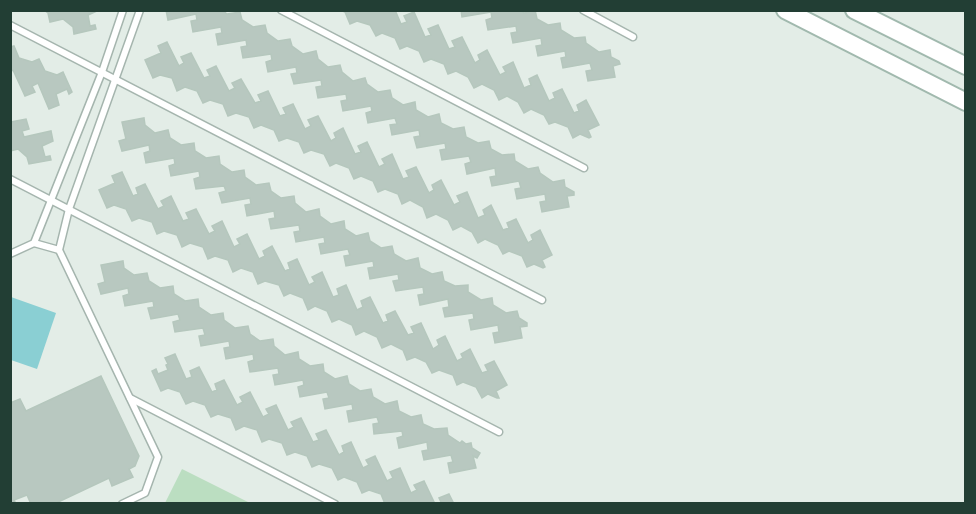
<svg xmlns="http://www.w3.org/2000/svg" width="976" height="514" viewBox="0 0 976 514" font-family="'Work Sans',sans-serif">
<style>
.green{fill:#bbdec1}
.water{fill:#8acfd3}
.building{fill:#b8c8c0;stroke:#b5c7bd;stroke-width:1.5}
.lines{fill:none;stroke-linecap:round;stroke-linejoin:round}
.lane-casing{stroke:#a5b5ae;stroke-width:9}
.secondary-casing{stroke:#a1b9ae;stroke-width:20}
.lane{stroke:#fff;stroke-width:6}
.secondary{stroke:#fff;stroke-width:16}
</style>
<rect width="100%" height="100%" fill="#e3ede7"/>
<polygon class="green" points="182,469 250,503 165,503"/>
<polygon class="water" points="11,297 56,313 37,369 11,360"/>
<g class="building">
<polygon points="44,10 99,10 88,15 90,26 95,25 96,29 74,34 73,27 63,19 50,22 48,13"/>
<polygon points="166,10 222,10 227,14 240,12 242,20 253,27 265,25 267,33 278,41 290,39 292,46 303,54 316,51 318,59 328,67 340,65 342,72 353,81 365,78 367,84 378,92 390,90 392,98 403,105 415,102 416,110 428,117 439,114 441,123 453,129 464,127 466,137 478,143 489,141 491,149 502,155 514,154 515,161 528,169 538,167 540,173 553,182 564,180 565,187 574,192 574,195 567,196 569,207 542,212 540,202 546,201 545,194 517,199 515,189 521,188 519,181 492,186 490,177 496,176 495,168 467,174 465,164 471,162 469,156 442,160 440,150 446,149 445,143 417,148 414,137 420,136 419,130 392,135 390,125 397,124 395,118 368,123 366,113 372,111 371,106 343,111 341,101 347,100 346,94 318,98 316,87 322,86 321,80 294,84 291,74 297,73 296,67 268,72 266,62 272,60 271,54 243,58 241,47 247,46 246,40 218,45 216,34 222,33 221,27 193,32 191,21 197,20 196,14 168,20"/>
<polygon points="340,10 395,10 401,24 407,22 404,16 414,12 425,37 431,35 428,29 438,25 449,49 455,47 452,41 462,37 475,63 480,60 478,55 487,50 500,75 506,72 503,67 513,62 524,88 531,85 529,79 537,75 549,101 555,98 553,93 562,89 574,113 579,111 577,105 586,100 599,125 588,130 591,137 589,138 580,134 573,138 568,127 555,122 549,124 544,115 531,109 524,113 518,102 507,96 499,100 494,90 482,84 474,88 468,77 456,71 448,74 444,64 431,59 424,62 419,51 407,46 400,49 395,38 382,33 376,36 370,25 357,21 350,24 345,12"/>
<polygon points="461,10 520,10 524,13 535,10 537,19 548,25 560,23 561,30 574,38 585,37 586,43 599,52 610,50 611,57 619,61 620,64 613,66 615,77 588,81 586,71 592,70 590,63 563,68 561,58 566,57 565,51 538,56 536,46 542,45 541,38 513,43 511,33 517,32 516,26 488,30 486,20 492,18 491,12 462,17"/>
<polygon points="167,42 179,66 184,63 181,57 191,53 204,78 210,76 207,70 216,66 229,91 235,88 232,83 241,79 255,103 261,101 258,95 268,91 280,116 286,114 283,108 293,104 305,129 311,126 308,120 318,116 331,141 336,138 334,133 343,128 355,154 361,152 358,146 367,142 379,167 385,164 382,159 392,154 403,179 409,177 406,171 416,167 429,193 434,190 432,185 441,180 454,205 460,202 457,196 467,192 478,218 485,215 483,210 491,205 503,230 509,228 507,223 516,219 528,243 533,240 531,235 540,230 552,255 542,260 545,267 543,268 534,264 527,267 522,256 509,251 503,254 498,245 485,239 478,243 472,232 461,226 453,230 448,220 436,214 427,218 423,207 410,200 402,204 398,194 385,189 378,192 373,181 361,176 354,179 349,168 336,163 330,166 324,154 311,150 304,153 299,142 287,138 279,141 274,130 261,125 254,128 249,117 236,113 228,116 223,104 210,100 203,103 197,91 185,87 177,91 172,78 160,75 153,78 145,60 161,53 158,46"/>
<polygon points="14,46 19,58 32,62 39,59 45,71 57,75 63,72 72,92 69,94 67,89 56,94 59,105 49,109 38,83 32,86 35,92 25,96 13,70 10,72 10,47"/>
<polygon points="144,118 145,125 155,133 168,130 170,138 181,145 194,143 195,151 206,158 219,156 220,164 232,172 244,170 245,177 256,185 269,183 271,191 281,198 294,196 295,203 306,212 319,209 320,216 331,224 344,221 345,229 356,236 368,233 370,241 381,248 392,246 394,254 406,261 418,258 420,268 432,274 442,272 444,281 455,286 468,285 468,292 481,300 492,298 493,305 506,313 517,311 519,318 527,323 527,326 520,327 522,338 495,343 493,333 499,332 498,325 471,330 469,320 474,319 473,313 445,317 443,308 449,307 448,299 420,305 418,295 424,294 423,287 396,291 393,281 399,280 398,274 370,279 368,268 374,267 373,261 346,266 344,256 350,255 348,249 321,254 319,244 325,243 324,237 296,242 294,232 300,231 299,225 271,229 269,219 275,218 274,211 247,216 245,205 251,204 250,198 222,203 219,193 226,191 224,186 196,189 194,179 200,177 199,171 171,176 169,166 175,164 174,158 146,163 144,153 150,151 149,145 122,151 119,141 126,139 122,122"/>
<polygon points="26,119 29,129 22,131 24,137 51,131 53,141 42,146 45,157 50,156 51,160 29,164 27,157 18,149 10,151 10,122"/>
<polygon points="122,172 133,196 138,194 136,188 145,184 158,209 164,206 161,201 171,196 183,221 189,219 186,213 196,209 209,234 215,231 212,226 222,221 234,247 240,244 237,239 247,234 259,259 265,256 263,251 272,246 285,271 290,269 288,263 297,259 309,285 315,282 312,277 322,272 333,297 339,295 337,289 346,285 357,310 363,307 361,301 370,297 383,323 388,321 386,315 395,311 408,335 414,333 411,327 421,323 433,349 439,345 437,340 445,336 457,361 463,358 461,354 470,349 482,373 488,371 485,365 494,361 507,385 496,391 499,398 497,398 488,394 482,398 476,387 463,382 457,385 453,375 439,370 432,373 426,362 415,357 407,360 403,350 391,344 382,348 377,337 364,331 356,335 352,325 339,319 332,322 327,311 315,306 308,310 303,298 290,293 284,296 279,285 265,281 258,284 253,272 241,268 233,272 228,260 215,256 208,259 203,247 190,243 182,247 177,235 164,231 157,234 152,222 139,218 132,221 126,209 114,205 107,208 99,190 115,183 112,176"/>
<polygon points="123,261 124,268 134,275 147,273 149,281 160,288 173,286 174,294 185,301 198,299 199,307 211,315 223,313 224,320 235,328 248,326 250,334 260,341 273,339 274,346 285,355 298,352 299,359 310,366 323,364 324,372 335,379 347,376 349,384 360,391 371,389 373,397 385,404 397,401 399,411 411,417 421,415 423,424 434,429 447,428 448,435 460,443 462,441 466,444 471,443 472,448 480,453 477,458 473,456 476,468 450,473 448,463 453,462 451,455 424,460 422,451 428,450 427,442 399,448 397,438 403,436 402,431 374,434 373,424 379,423 377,417 349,422 347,411 353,410 352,404 325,409 323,399 329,398 327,392 300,397 298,387 304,385 303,380 275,385 273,375 279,374 278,368 250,372 248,362 254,360 253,354 226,359 224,348 230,347 229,341 201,346 199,336 205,335 203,328 175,332 173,322 180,320 178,314 151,319 148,308 154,307 153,301 125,306 123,296 129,294 128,288 101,294 98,284 105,282 101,265"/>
<polygon points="175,354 186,379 192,377 190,371 199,367 212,392 217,390 215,384 224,380 237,405 243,402 240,397 250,392 263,417 269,414 266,409 276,405 288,430 294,427 291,422 301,418 313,442 319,440 316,434 326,430 339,455 344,452 342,446 351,442 363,468 369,465 366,460 375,456 387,481 393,478 390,472 400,468 411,493 417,490 414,485 424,481 435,504 385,504 381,494 369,490 362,493 357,482 344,477 338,480 332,468 319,464 312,467 307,456 295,452 287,455 282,443 269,439 262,442 257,430 244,426 236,430 231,418 218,414 211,417 205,405 193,401 186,404 180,392 168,388 161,391 152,371 156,369 158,374 168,370 166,365 168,364 165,358"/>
<polygon points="101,376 139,456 135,466 129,469 133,477 112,486 109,478 54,504 31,504 27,495 14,500 16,504 10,504 10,403 20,399 26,411"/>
<polygon points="449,494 454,504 442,504 439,498"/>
</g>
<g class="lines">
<g class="lane-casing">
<g id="lane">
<polyline points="281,10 584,168"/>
<polyline points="583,10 633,37"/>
<polyline points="10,25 542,300"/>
<polyline points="10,179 499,432"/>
<polyline points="34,243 59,250"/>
<polyline points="10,254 34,243 102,72 123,10"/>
<polyline points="130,398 335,504"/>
<polyline points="122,504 145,493 158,457 59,250 69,209 140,10"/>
</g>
</g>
<g class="secondary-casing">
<g id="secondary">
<polyline points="785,10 966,102"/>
<polyline points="854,10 966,66"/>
</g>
</g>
<use href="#lane" class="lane"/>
<use href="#secondary" class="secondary"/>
</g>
<rect width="976" height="514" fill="none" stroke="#223e34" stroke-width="24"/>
</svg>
